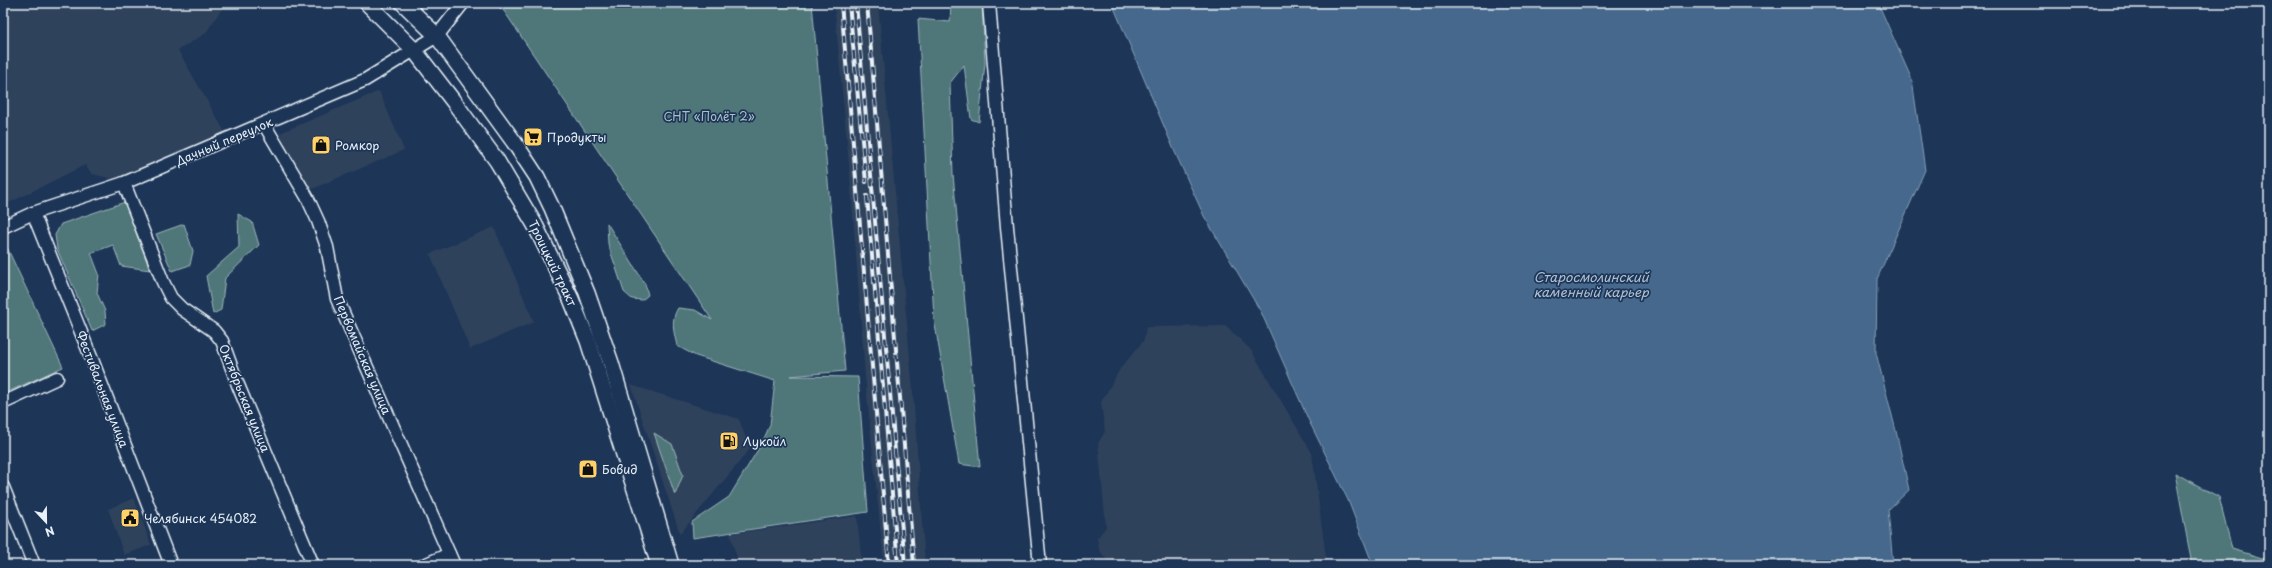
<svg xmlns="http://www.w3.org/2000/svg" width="2272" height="568" viewBox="0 0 2272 568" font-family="'Playpen Sans',sans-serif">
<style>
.built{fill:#2f425c}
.green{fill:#50777a;stroke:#9cb4b9}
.water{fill:#45688c;stroke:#869fb7}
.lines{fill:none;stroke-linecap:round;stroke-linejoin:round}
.minor-casing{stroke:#e8f1f8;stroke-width:15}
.major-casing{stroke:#e8f1f8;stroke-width:18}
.minor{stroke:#1d3557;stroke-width:12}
.major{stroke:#1d3557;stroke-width:15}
.rail-casing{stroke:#e8f1f8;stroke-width:4}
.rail{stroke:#1d3557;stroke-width:2.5;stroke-dasharray:8;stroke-linecap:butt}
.labels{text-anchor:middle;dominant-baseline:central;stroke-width:3.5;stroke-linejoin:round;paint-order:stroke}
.park-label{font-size:12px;fill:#abc0c6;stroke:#1d3557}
.poi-label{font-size:12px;fill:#e8f1f8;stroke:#1d3557;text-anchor:start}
.street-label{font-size:12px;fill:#e8f1f8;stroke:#1d3557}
.water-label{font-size:13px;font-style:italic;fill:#afc1d2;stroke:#1d3557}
</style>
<rect width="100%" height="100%" fill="#1d3557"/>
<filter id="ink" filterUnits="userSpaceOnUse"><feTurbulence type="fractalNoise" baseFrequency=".025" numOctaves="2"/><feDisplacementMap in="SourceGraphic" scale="8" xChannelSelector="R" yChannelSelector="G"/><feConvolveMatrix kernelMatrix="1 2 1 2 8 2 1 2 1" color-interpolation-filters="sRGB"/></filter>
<g filter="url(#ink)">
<g class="built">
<polygon points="3,3 226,3 205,34 178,50 226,134 117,180 92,174 85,165 3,206"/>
<polygon points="834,3 878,3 913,391 925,565 884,565 865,376 850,175"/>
<polygon points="379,91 404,150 305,192 280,133"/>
<polygon points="494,227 534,322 470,349 430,254"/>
<polygon points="1226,326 1251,350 1312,453 1327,565 1111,565 1099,550 1097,538 1106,527 1098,443 1105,432 1101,402 1120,369 1144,340 1146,327"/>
<polygon points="631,385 739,419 750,449 680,534"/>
<polygon points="134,498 151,545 124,555 108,509"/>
<polygon points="857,516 862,565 739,565 730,534"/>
</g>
<g class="green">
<path d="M493,3H812L845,371L790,376L858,377L868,512L693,538L692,522L729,497L762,443L770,425L775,381L696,356L677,346C674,332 670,321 678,308L695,310L712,320L504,11Z"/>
<polygon points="951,3 982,3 985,63 979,122 971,119 964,65 950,83 953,174 980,467 959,464 934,319 918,19 950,22"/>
<polygon points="125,202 150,270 121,266 113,245 91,253 99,274 97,293 105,311 106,324 92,331 57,249 55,235 61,224"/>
<polygon points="238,214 252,222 259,245 225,278 221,310 213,314 206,276 239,247"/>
<polygon points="607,223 645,284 648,295 642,300 632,299 624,292 608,244"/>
<polygon points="184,224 193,251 190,265 172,271 156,234"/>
<polygon points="4,241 63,367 3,394 3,242"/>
<polygon points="654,433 672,444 683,475 675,495"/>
<polygon points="2175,473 2219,497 2232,549 2269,560 2269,565 2192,565"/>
</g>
<polygon class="water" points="1112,3 1878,3 1912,80 1925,170 1877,279 1876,353 1896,431 1909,490 1888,510 1893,565 1373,565 1348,500 1309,421 1261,312 1204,216 1174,150"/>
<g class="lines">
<g class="minor-casing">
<g id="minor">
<polyline points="989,3 1007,227 1040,565"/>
<polyline points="264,124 307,197 318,221 327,247 337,299 454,565"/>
<polyline points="124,183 163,282 171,298 182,309 214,331 222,341 238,385 313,565"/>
<polyline points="33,213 93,362 171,565"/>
<polyline points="3,227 33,213 124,183 365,80 437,36 463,3"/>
<polyline points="3,403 57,378"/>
<polyline points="3,487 34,565"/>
<polyline points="424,565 449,554"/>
</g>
</g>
<g class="major-casing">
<g id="major">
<polyline points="367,3 414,50 454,102 497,161 535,225 571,299 588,341 659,565"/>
<polyline points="403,3 437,36 514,142 537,177 552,208 587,293 611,363 671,565"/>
</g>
</g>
<use href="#minor" class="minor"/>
<use href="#major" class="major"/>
<g class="rail-casing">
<g id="rail">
<polyline points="841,3 889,565"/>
<polyline points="849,3 866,182"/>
<polyline points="856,3 905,565"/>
<polyline points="867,3 914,565"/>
<polyline points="867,196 898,565"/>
</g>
</g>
<use href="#rail" class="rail"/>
</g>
</g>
<defs>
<g id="supermarket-square" transform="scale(1)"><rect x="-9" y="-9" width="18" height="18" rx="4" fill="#ffd166" stroke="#1d3557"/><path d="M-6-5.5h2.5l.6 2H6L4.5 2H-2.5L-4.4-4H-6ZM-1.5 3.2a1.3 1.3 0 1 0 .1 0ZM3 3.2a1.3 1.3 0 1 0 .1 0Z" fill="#111"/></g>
<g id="shop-square" transform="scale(1)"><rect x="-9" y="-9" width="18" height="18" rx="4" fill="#ffd166" stroke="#1d3557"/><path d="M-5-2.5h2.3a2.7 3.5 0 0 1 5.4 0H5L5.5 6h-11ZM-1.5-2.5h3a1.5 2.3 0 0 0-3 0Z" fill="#111"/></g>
<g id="fuel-square" transform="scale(1)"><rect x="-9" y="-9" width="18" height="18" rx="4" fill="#ffd166" stroke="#1d3557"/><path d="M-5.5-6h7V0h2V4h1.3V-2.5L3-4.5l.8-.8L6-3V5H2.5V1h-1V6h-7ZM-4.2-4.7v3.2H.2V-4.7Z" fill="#111"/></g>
<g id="civic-square" transform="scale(1)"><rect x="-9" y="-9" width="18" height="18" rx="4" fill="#ffd166" stroke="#1d3557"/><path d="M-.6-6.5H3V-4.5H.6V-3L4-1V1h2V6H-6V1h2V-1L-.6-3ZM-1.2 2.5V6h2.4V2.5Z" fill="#111"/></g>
</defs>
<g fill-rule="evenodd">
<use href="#supermarket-square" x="533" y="137"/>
<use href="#shop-square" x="321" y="145"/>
<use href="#fuel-square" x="729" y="441"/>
<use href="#shop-square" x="588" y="469"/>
<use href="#civic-square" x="130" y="518"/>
</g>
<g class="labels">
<g class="park-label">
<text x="709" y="116">СНТ «Полёт 2»</text>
</g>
<g class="poi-label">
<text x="547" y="137">Продукты</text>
<text x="335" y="145">Ромкор</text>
<text x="743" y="441">Лукойл</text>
<text x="602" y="469">Бовид</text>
<text x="144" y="518">Челябинск 454082</text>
</g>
<g class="street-label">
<text transform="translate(224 141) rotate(-23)">Дачный переулок</text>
<text transform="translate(553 263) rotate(64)">Троицкий тракт</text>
<text transform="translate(363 355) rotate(67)">Первомайская улица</text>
<text transform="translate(103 389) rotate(69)">Фестивальная улица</text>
<text transform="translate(245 398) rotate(68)">Октябрьская улица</text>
</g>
<g class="water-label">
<text x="1591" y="276">Старосмолинский<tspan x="1591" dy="15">каменный карьер</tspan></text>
</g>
</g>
<rect width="2272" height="568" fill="none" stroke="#1d3557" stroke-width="16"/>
<rect x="8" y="8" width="2256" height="552" fill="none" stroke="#e8f1f8" stroke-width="1.5" filter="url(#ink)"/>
<g transform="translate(46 522) rotate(158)" stroke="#1d3557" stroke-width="3" paint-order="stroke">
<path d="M0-3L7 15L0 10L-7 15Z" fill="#e8f1f8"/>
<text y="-6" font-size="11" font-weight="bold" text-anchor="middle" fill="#e8f1f8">N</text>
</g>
</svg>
